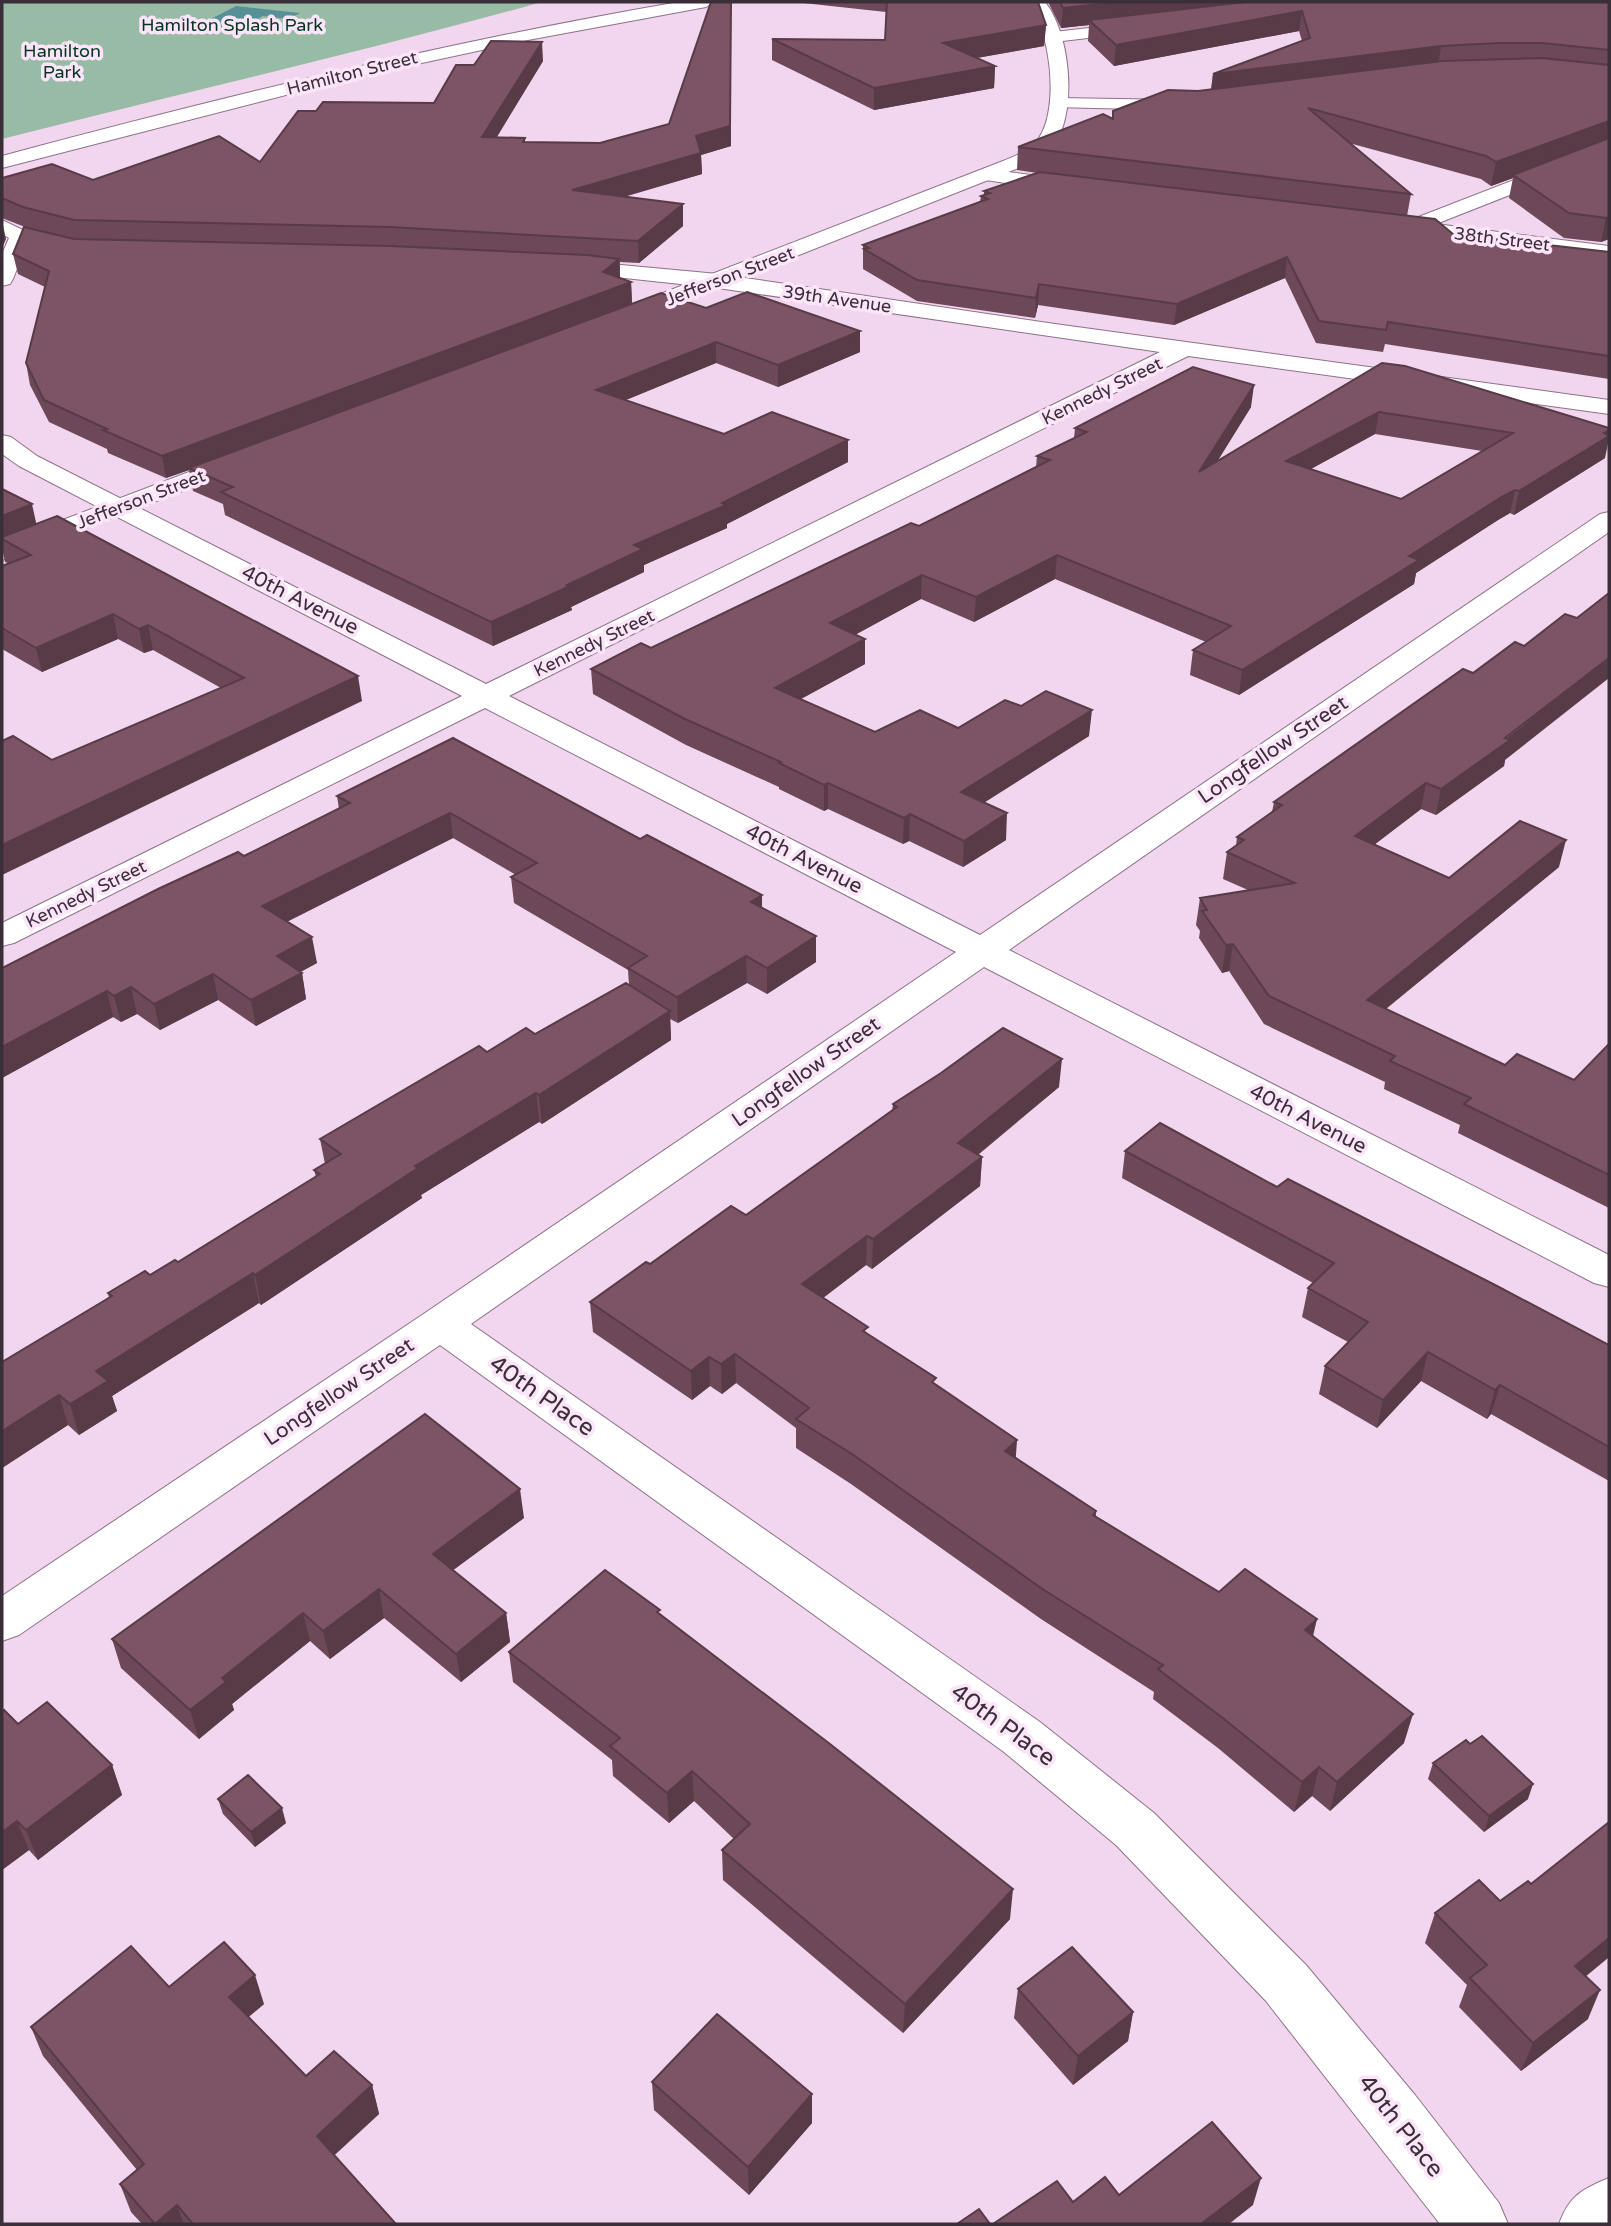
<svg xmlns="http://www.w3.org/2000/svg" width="1611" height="2226" viewBox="0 0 1611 2226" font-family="'Varela Round',sans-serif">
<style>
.green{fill:#97bba5}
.water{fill:#579096}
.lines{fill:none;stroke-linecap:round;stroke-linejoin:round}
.minor-casing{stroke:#8c7289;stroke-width:2}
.tertiary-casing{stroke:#8c7289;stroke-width:2}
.minor{fill:#fff;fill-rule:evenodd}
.tertiary{fill:#fff;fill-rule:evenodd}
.wall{fill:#6c4858;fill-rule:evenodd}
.shaded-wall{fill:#583b47}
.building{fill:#7d5466;stroke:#583b47;stroke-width:2;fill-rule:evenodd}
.labels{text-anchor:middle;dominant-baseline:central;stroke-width:7;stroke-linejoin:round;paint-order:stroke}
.far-park-label{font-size:18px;fill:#00371e;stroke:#fce4f9}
.far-street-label{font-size:18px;fill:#3a2e38;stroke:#fce4f9}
.street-label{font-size:21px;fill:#3a2e38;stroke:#fce4f9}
.near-street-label{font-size:24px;fill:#3a2e38;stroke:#fce4f9}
</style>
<rect width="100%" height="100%" fill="#f2d5ee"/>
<path class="green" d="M2,2H542C363,52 182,93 2,139Z"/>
<polygon class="water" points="236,6 300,13 288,19 263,16 232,32 165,25 181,17 209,20"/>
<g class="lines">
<g class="minor-casing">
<g id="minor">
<polygon points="1141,22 1147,23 1149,27 1147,31 1054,42 1046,37 1054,32"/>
<polygon points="1059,98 1179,100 1188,105 1179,110 1053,107 1050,103"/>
<polygon points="1609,143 1609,156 1436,224 1609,246 1609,258 1401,232 1394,230 1391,226 1394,222 1408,221"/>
<polygon points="985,169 1070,180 1077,182 1080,186 1077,190 1070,192 978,179 975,175 978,171"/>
<polygon points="2,220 27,232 30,236 13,279 10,284 2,286 2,254 9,238 2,234"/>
<polygon points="567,260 718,274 1055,324 1609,400 1609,414 1188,356 509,696 980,935 1600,514 1609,512 1609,532 1009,950 1609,1255 1609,1287 1594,1283 984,967 471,1324 1040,1722 1154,1813 1306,1965 1415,2095 1499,2203 1508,2224 1440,2224 1266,2001 1116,1845 1004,1752 440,1345 19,1635 2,1641 2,1596 425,1313 956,952 485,708 14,943 2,946 2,923 462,696 19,466 2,454 2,435 11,437 37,456 486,684 1160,352 718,288 559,271 556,266 559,261"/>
<path d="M1609,2178V2224H1559C1569,2196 1582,2189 1609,2178Z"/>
</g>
</g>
<g class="tertiary-casing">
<g id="tertiary">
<path d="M679,2H714L706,7L528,40L352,78L2,168V156C226,96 451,41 679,2Z"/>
<path d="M1029,2H1045C1070,33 1077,108 1056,142C1048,156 1031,163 1016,169L635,320H619L616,315L619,310L1003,161C1015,156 1032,150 1039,138C1060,106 1050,32 1029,2Z"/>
<polygon points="239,453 248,456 252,461 248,466 2,560 2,543"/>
</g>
</g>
<use href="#minor" class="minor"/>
<use href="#tertiary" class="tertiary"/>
</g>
<g class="wall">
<polygon points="794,2 1038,2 1046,25 1044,46 977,58 995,66 994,88 874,110 772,60 772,39 885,40 886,12"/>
<polygon points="1048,2 1609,2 1609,239 1601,242 1564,238 1509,198 1513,178 1491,186 1481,179 1349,143 1411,194 1407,216 1453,234 1609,252 1609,379 1385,344 1383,352 1316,343 1285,278 1174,325 1038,305 1035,318 917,301 863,269 863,245 980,202 981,196 984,195 984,191 1037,173 1017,170 1018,147 1198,91 1211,89 1213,74 1302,41 1299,31 1114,66 1088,41 1089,25 1061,28"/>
<polygon points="543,61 497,137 525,138 525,142 731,146 701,155 702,174 624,197 683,226 639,263 620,262 620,278 631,282 632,303 451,371 706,308 860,331 860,352 778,387 716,363 625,400 724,434 848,462 727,524 727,528 644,565 644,572 571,607 572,610 493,646 225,515 223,504 193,491 189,470 166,478 108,453 107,449 49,422 30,385 26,363 45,287 18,274 13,254 25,227 2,218 2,178 93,180 260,162 316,111 434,103 474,65"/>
<path d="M1382,363L1605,458L1514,515L1510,513L1498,520L1416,573L1414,584L1239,695L1190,675L1193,650L1206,642L1055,579L974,622L921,599L855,635L865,664L801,699L875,732L958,728L1089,736L984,802L1006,840L963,867L909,841L903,844L828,809L824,811L779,789V787L686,745L593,694L591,669L651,648L919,526L1036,467L1037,456L1074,438L1075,428L1251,407L1217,461ZM1375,434L1482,451L1401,499L1311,469Z"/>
<polygon points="2,489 37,524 362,701 52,760 221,688 153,650 144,653 118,639 42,672 2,649 2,566 8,563 5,562 2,548"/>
<polygon points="453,738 762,907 816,962 767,994 747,983 678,1023 670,1019 671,1040 542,1124 539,1122 421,1195 422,1198 261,1305 259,1303 112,1396 117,1411 79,1435 68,1425 2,1468 2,1362 109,1298 108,1293 178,1262 316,1177 314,1170 325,1164 320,1139 487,1052 535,1034 629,985 628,970 514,903 511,877 516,875 453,838 287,921 317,963 300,972 302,973 306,999 256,1026 218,1000 160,1030 137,1014 121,1022 113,1017 2,1078 2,968 244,856 339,809 337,796"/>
<polygon points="1505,760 1504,766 1436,815 1421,809 1374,845 1449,878 1559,867 1386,1009 1505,1065 1574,1080 1609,1044 1609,1208 1458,1133 1460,1125 1384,1089 1385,1082 1264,1024 1229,971 1222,973 1199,938 1200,931 1196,925 1200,898 1248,890 1223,879 1227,852 1236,846 1237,837 1272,812 1274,802"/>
<polygon points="1059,1087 978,1155 982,1157 980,1186 872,1269 866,1265 823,1298 868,1334 936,1385 1016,1458 1096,1511 1096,1517 1219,1592 1313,1636 1404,1743 1330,1811 1312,1796 1294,1812 1218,1748 1153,1699 1154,1692 1041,1619 851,1484 796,1448 796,1428 736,1383 722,1394 710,1386 692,1400 593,1332 590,1302 650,1264 746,1215 892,1111 893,1104"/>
<polygon points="1125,1151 1277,1187 1609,1345 1609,1481 1491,1414 1487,1419 1421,1381 1377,1428 1319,1394 1325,1366 1348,1342 1302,1317 1308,1288 1313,1283 1122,1178"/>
<polygon points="524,1518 453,1570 506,1613 510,1642 461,1682 384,1618 330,1659 310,1641 232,1704 234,1710 199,1739 121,1668 112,1639"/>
<polygon points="660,1614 1010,1919 903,2033 723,1880 722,1850 734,1839 694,1801 669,1823 613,1776 612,1760 513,1682 509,1652"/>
<polygon points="18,1724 112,1765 122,1795 38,1860 29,1850 2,1870"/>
<polygon points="1433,1763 1528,1799 1484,1832 1428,1779"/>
<polygon points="218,1799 286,1823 255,1847 223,1814"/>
<polygon points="1531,1884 1609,1957 1586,1976 1588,2019 1521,2071 1459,2007 1467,1985 1425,1943 1435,1913 1500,1901"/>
<polygon points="169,1987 264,2004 248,2017 306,2076 372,2085 379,2114 334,2155 396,2224 142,2224 131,2212 120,2184 137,2170 43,2056 31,2027"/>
<polygon points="1018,1989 1133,2012 1128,2041 1073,2085 1014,2018"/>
<polygon points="652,2082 812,2094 812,2123 749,2195 654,2110"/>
</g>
<g class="shaded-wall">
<polygon points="731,2 731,146 701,155 702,174 573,211 572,190 696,136"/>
<polygon points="1118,2 1289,2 1089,20 1089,25 1061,28 1063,8"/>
<polygon points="1302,11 1299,31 1114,66 1116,45"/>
<polygon points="1046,25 1044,46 942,64 943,43"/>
<polygon points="542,42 543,61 484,157 482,137"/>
<polygon points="1441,46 1438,67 1211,95 1213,74"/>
<polygon points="995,66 994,88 874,110 874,88"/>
<polygon points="1609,121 1609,141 1513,175 1513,178 1491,186 1496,162"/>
<polygon points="683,204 683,226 639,263 638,241"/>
<polygon points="1609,217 1609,239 1601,242 1606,218"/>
<polygon points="2,221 6,239 2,248"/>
<polygon points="1287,257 1285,278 1174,325 1177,304"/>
<polygon points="619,259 620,279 631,282 632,303 191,469 189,468 189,470 166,478 162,456 603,272"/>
<polygon points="1039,284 1038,305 1035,318 1036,298"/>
<polygon points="860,331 860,352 778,387 778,365"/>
<polygon points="716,342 716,363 597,412 596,390"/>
<polygon points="1254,385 1251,407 1196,496 1199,472"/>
<polygon points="1379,412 1375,434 1283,484 1286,461"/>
<polygon points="1609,430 1609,439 1605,458 1514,515 1519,491"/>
<polygon points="848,440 848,462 727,524 727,528 644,565 644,572 571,607 572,610 493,646 491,622 567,585 634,545"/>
<polygon points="1515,490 1510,513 1498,520 1416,573 1414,584 1239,695 1242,670 1409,556 1503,496"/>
<polygon points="32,504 37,527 2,539 2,516"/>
<polygon points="1057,555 1055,579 974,622 976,597"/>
<polygon points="922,575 921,599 830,648 830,623"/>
<polygon points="113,614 118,639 42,672 36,648"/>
<polygon points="148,625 153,650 144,653 139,629"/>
<polygon points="865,639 865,664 775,713 775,688"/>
<polygon points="1609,658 1609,678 1505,760 1504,766 1436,815 1441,789"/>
<polygon points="358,676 362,701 2,875 2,845"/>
<polygon points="1092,710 1089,736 960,818 961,792"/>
<polygon points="828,783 828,809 824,811 824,785"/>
<polygon points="1426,783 1421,809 1350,863 1355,836"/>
<polygon points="450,813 453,838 267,932 262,906"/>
<polygon points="1007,813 1006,840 963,867 964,841"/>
<polygon points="910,814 909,841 903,844 904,818"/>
<polygon points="1566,840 1559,867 1362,1028 1367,1000"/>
<polygon points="762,895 762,921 751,902"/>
<polygon points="816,936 816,962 767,994 767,968"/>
<polygon points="312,937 317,963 282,982 277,956"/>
<polygon points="1233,944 1229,971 1222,973 1226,945"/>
<polygon points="746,956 747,983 678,1023 677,997"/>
<polygon points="302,973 306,999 256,1026 251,1000"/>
<polygon points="213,974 218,1000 160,1030 154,1004"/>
<polygon points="131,987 137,1014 121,1022 114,996"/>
<polygon points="107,991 113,1017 2,1078 2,1047"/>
<polygon points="670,1011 671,1040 542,1124 539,1095"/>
<polygon points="1062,1059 1059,1087 956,1172 958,1143"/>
<polygon points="536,1093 539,1122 421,1195 422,1198 261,1305 255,1275 415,1166"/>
<polygon points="982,1157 980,1186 872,1269 873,1239"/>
<polygon points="867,1236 866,1265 802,1314 802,1284"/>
<polygon points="253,1273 259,1303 112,1396 117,1411 79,1435 70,1404 96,1371"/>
<polygon points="1428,1352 1421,1381 1377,1428 1383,1400"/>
<polygon points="735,1354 736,1383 722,1394 721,1364"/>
<polygon points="709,1357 710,1386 692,1400 691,1371"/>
<polygon points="1500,1385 1491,1414 1487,1419 1495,1390"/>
<polygon points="59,1395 68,1425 2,1468 2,1431"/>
<polygon points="1017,1440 1015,1470 1005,1451"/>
<polygon points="520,1489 524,1518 437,1582 433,1554"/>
<polygon points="379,1589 384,1618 330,1659 323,1631"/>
<polygon points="303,1613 310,1641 232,1704 234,1710 199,1739 190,1710 222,1678"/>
<polygon points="506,1613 510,1642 461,1682 456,1654"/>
<polygon points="1317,1619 1310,1649 1305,1630"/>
<polygon points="1413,1714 1404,1743 1330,1811 1337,1782"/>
<polygon points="112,1765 122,1795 38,1860 26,1830"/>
<polygon points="1319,1767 1312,1796 1294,1812 1302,1782"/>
<polygon points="692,1771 694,1801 669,1823 667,1793"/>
<polygon points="1533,1784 1528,1799 1484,1832 1489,1816"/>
<polygon points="282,1808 286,1823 255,1847 251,1832"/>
<polygon points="17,1821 29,1850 2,1870 2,1832"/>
<polygon points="1013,1889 1010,1919 903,2033 905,2004"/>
<polygon points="1609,1938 1609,1957 1563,1995 1575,1966"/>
<polygon points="255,1975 264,2004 238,2026 229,1997"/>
<polygon points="1600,1990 1588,2019 1521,2071 1533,2043"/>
<polygon points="1133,2012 1128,2041 1073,2085 1078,2056"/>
<polygon points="372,2085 379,2114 325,2164 317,2136"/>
<polygon points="812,2094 812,2123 749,2195 748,2167"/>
<polygon points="1261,2178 1253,2205 1229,2224 1201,2224"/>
<polygon points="177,2205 184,2224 155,2224"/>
</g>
<g class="building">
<polygon points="711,2 731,2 730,126 696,136 701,153 572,190 683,204 638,241 390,227 74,220 23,207 2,198 2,178 52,164 93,180 219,136 260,162 298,111 316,111 323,102 434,103 456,65 474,65 491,41 542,42 482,137 525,138 523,142 600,143 669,124"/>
<polygon points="887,2 1038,2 1046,25 943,43 995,66 874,88 772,39 885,40"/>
<polygon points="1060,2 1118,2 1063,8"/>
<polygon points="1246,2 1609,2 1609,50 1542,43 1499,43 1441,46 1213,74 1310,38 1302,11 1116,45 1089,20"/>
<polygon points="1542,58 1609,65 1609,121 1496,162 1486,156 1308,108 1411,194 1018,147 1103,114 1113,119 1113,111 1168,90 1198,91 1442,61"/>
<polygon points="1609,138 1609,217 1606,218 1569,213 1513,175"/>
<polygon points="1040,172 1435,219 1453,234 1609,252 1609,356 1388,322 1386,330 1319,321 1287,257 1177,304 1039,284 1036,298 917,280 864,249 869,248 863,245 988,199 981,196 990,193 984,191"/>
<polygon points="24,227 74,239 390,246 587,255 619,259 603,272 631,282 162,456 103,430 107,429 44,400 26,363 49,271 13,254"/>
<polygon points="747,292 860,331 778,365 716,342 596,390 724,434 772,412 848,440 722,503 726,505 634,545 643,549 567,585 570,586 491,622 221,492 233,487 189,468 661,293 706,308"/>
<path d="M1382,363L1405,366L1609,428V430L1604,433L1609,436L1519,491L1515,490L1503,496L1409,556L1419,560L1242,670L1193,650L1231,626L1057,555L976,597L922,575L830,623L865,639L775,688L875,732L920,710L958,728L1005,700L1021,706L1046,691L1092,710L961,792L1007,813L964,841L910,814L904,818L828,783L824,785L779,763L781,762L685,719L591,669L641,643L651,648L911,523L919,526L1050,460L1037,456L1087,432L1075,428L1193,367L1254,385L1199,472ZM1379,412L1513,433L1401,499L1286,461Z"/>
<polygon points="2,489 32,504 2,516"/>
<polygon points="57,516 358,676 2,845 2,741 13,736 52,760 244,678 148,625 139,629 113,614 36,648 2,628 2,566 31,555 2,539 2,537"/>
<polygon points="1609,593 1609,658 1505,738 1510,740 1441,789 1426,783 1355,836 1449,878 1520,821 1566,840 1367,1000 1505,1065 1517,1054 1574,1080 1609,1044 1609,1175 1464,1104 1471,1098 1390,1061 1395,1056 1269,996 1233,944 1226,945 1202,911 1207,910 1200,898 1295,883 1227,852 1244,840 1237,837 1282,805 1274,802 1463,669 1473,673 1515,642 1524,646 1565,614 1577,618"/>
<polygon points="453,738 640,839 647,835 762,895 751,902 816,936 767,968 746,956 677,997 628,968 647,956 511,877 537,863 450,813 262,906 312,937 277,956 302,973 251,1000 213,974 154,1004 131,987 114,996 107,991 2,1047 2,968 158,889 238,852 244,856 350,803 337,796"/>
<polygon points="626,983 670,1011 539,1095 536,1093 415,1166 418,1168 255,1275 253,1273 96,1371 108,1381 70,1404 59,1395 2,1431 2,1362 112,1296 108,1293 145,1271 150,1275 175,1260 178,1262 320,1174 314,1170 341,1154 320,1139 479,1046 487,1052 526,1028 535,1034"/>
<polygon points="1003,1028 1062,1059 958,1143 982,1157 873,1239 867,1236 802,1284 868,1327 863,1331 936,1378 932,1382 1017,1440 1005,1451 1096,1511 1093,1515 1219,1592 1245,1569 1317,1619 1305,1630 1413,1714 1337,1782 1319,1767 1302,1782 1224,1719 1158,1669 1163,1665 1044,1590 852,1454 796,1419 809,1408 735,1354 721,1364 709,1357 691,1371 590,1302 646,1262 650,1264 731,1206 746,1215 897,1107 893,1104 941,1073"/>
<polygon points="1160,1123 1277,1187 1288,1179 1497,1286 1609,1345 1609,1447 1500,1385 1495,1390 1428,1352 1383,1400 1325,1366 1368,1322 1308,1288 1334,1263 1125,1151"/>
<polygon points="425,1414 520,1489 433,1554 506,1613 456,1654 379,1589 323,1631 303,1613 222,1678 226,1682 190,1710 112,1639"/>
<polygon points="605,1570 660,1610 657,1612 830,1744 1013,1889 905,2004 722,1850 750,1824 692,1771 667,1793 610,1746 620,1738 509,1652"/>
<polygon points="47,1702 112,1765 26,1830 17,1821 2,1832 2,1712 4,1710 18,1724"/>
<polygon points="1482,1736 1533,1784 1489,1816 1433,1763 1466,1740 1470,1744"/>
<polygon points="248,1775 282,1808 251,1832 218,1799"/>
<polygon points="1609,1822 1609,1938 1575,1966 1600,1990 1533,2043 1470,1978 1487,1965 1435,1913 1479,1880 1500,1901 1528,1881 1531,1884"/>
<polygon points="224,1942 255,1975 229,1997 306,2076 334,2051 372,2085 317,2136 396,2224 193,2224 177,2205 155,2224 120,2184 144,2164 31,2027 131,1946 169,1987"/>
<polygon points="1072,1947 1133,2012 1078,2056 1018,1989"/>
<polygon points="717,2014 812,2094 748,2167 652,2082"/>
<polygon points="1212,2122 1261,2178 1201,2224 993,2224 1057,2181 1073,2202 1105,2177 1119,2195"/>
<polygon points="979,2209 990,2224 957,2224"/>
</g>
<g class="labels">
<g class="far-park-label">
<text x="232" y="25">Hamilton Splash Park</text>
<text x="62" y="51">Hamilton<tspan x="62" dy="21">Park</tspan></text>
</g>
<g class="far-street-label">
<text transform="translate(352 73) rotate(-14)">Hamilton Street</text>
<text transform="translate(1502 239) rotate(7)">38th Street</text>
<text transform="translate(730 276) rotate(-21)">Jefferson Street</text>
<text transform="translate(837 299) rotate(8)">39th Avenue</text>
<text transform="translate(1102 391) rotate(-26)">Kennedy Street</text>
<text transform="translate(141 499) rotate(-21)">Jefferson Street</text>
<text transform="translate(594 643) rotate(-26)">Kennedy Street</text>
<text transform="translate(86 894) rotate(-26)">Kennedy Street</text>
</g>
<g class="street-label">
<text transform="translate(300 600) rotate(27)">40th Avenue</text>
<text transform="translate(1273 750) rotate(-34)">Longfellow Street</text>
<text transform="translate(804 859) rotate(27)">40th Avenue</text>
<text transform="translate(806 1072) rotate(-35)">Longfellow Street</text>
<text transform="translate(1308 1119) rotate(27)">40th Avenue</text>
<text transform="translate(339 1392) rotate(-34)">Longfellow Street</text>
</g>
<g class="near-street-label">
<text transform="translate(542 1396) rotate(35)">40th Place</text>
<text transform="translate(1003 1725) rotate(36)">40th Place</text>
<text transform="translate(1401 2126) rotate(52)">40th Place</text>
</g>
</g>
<rect width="1611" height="2226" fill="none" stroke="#3a2e38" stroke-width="7"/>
</svg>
